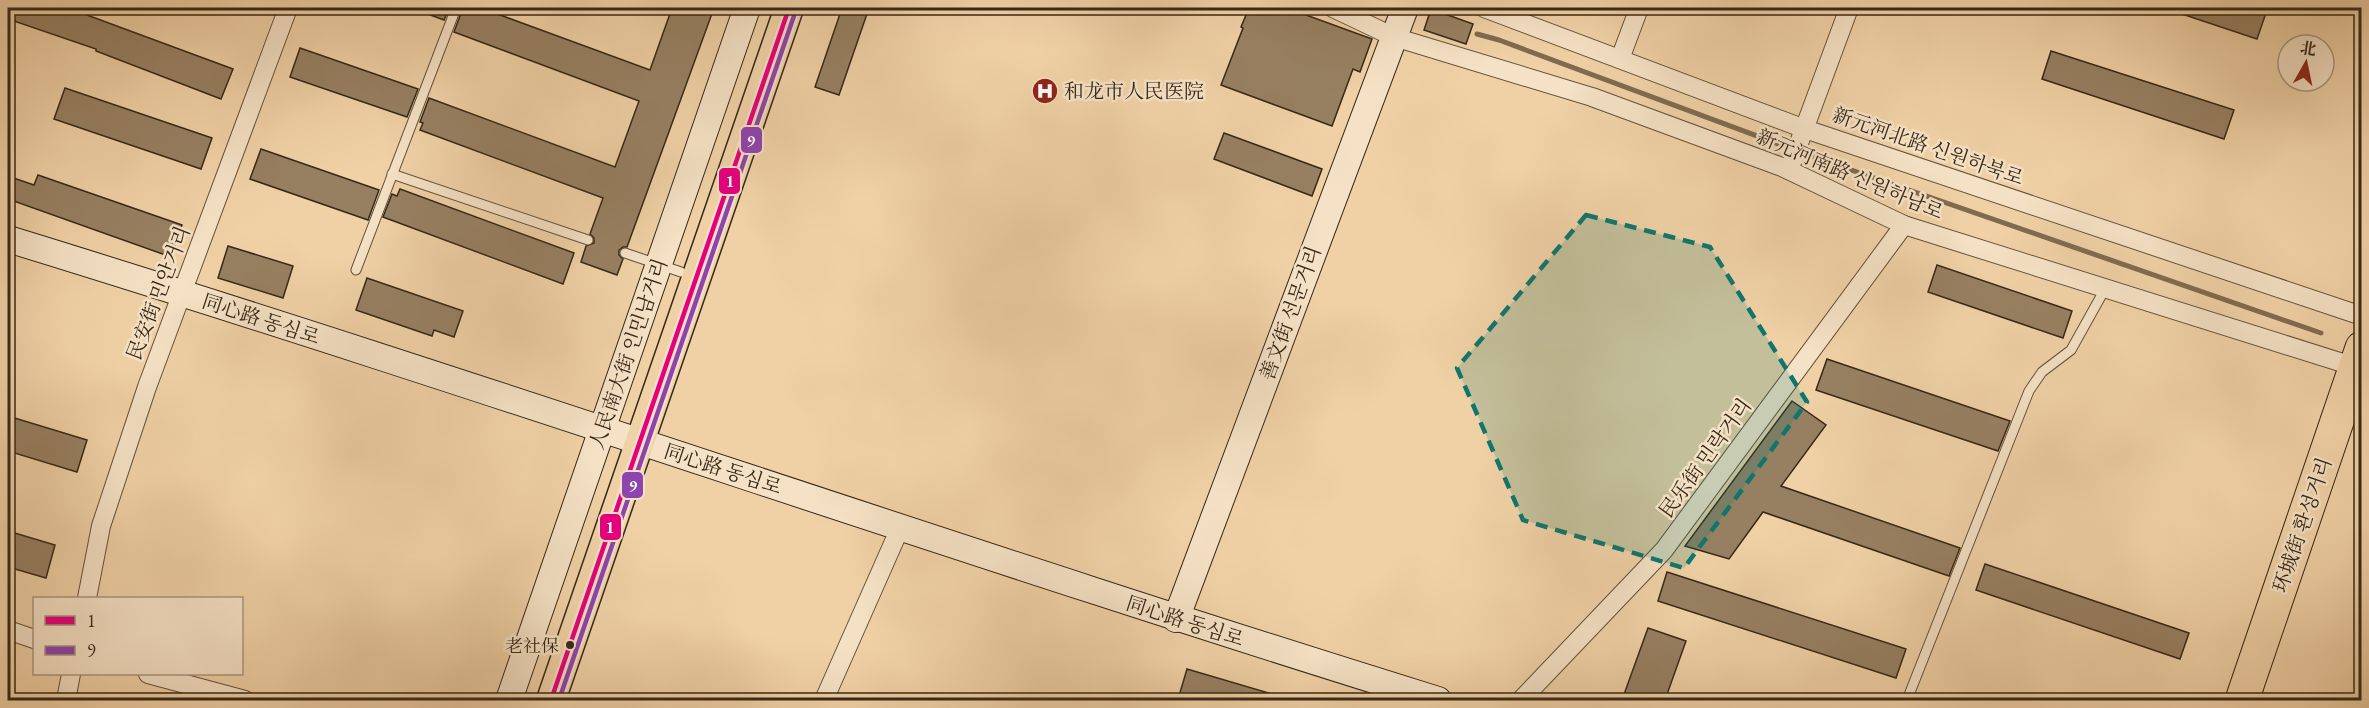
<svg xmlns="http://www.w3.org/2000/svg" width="2369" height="708" viewBox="0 0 2369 708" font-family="'EB Garamond','Noto Serif SC','Noto Serif KR',serif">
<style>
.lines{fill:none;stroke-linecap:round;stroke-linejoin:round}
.stream{stroke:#806b50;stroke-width:5}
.building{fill:#978062;stroke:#362818;stroke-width:1.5}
.lane-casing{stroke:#64523c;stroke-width:11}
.street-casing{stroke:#64523c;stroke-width:20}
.secondary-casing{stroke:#362818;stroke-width:28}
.primary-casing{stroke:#362818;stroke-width:31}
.highway-casing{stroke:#362818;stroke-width:35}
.lane{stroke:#f5e1c5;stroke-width:9}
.street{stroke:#f5e1c5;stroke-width:18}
.secondary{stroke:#f5e1c5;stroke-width:26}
.primary{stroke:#f0d1a6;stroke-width:28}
.highway{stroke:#f0d1a6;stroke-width:33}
.bus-1-casing{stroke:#f5e1c5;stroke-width:9}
.bus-2-casing{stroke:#f5e1c5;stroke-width:9}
.bus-1{stroke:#e5007d;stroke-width:4.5}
.bus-2{stroke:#8e44ad;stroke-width:4.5}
.marked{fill:#0f766e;fill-opacity:0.2;stroke:#0f766e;stroke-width:4.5;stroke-dasharray:12 8;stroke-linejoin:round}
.bus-dot{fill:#362818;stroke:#f5e1c5;stroke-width:2}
.labels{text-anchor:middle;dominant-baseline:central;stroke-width:5;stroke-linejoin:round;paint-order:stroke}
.bus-label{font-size:18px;fill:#362818;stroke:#f5e1c5;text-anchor:end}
.poi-label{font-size:20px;fill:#362818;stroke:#f5e1c5;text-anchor:start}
.street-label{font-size:20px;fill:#362818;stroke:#f5e1c5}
.line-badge{stroke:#f5e1c5;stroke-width:2}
.badge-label{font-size:16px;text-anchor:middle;font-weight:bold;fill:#fff}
</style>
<rect width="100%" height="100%" fill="#f0d1a6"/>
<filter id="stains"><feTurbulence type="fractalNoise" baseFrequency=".00333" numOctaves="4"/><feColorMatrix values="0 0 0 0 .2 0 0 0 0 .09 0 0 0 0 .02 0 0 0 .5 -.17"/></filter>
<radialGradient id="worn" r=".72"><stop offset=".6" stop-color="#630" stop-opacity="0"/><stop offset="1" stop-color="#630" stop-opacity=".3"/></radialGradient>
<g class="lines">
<polyline class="stream" points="1477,34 1499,40 1811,156 2321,333"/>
</g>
<g class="building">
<polygon points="8,8 76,8 88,11 87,15 233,69 221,99 96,51 96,49 8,19"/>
<polygon points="414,8 449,8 444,20 414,9"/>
<polygon points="463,8 481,8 650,70 672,8 714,8 627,247 623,247 619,250 619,255 623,259 617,275 581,262 586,246 594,243 594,238 590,234 603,198 420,130 423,123 420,122 429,98 615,167 639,101 454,32"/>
<polygon points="842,8 869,8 839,95 815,87"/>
<polygon points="1249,8 1287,8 1372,39 1360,72 1353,69 1332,126 1221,85 1243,28 1241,27"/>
<polygon points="2171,8 2259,8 2267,10 2257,39 2170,10"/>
<polygon points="1431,9 1473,24 1466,44 1424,30"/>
<polygon points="300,48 418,89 407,117 290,77"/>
<polygon points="2051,51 2234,110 2224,139 2042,79"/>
<polygon points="65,88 212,138 201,169 54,119"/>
<polygon points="1224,133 1322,169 1312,196 1214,159"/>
<polygon points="261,149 379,190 368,220 250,179"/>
<polygon points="38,175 182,225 171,257 8,199 8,176 34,185"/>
<polygon points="400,189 574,253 563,284 383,217 392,194 397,196"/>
<polygon points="228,246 293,266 283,298 218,278"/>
<polygon points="1937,265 2072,311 2063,338 1928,292"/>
<polygon points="367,278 463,311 454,337 434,330 432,336 356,310"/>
<polygon points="1827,359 2010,421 1998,451 1816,390"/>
<polygon points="1792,401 1826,425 1781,486 1960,548 1949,576 1763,512 1729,559 1685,546"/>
<polygon points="8,416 87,440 77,472 8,451"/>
<polygon points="8,531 55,545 46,578 8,567"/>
<polygon points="1985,564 2189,633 2180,659 1976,590"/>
<polygon points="1667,572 1906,649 1896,678 1658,601"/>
<polygon points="1648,628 1686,641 1665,700 1622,700"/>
<polygon points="1187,669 1282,697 1282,700 1194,700 1179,696"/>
</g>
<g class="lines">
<g class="lane-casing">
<g id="lane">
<polyline points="392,174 588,240"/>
<polyline points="625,253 681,272"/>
<polyline points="356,270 456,8"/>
<polyline points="1907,700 2029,391 2042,372 2071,350 2105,289"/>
</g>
</g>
<g class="street-casing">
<g id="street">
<polyline points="1333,8 1394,37 1592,97 1782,167 1904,225 2362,369"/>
<polyline points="1484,8 1805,129 2362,316"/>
<polyline points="1620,59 1639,8"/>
<polyline points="1789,170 1849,8"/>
<polyline points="87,598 101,526 147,387 288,8"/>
<polyline points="8,630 34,639"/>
<polyline points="148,674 245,700"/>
<polyline points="66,700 71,674"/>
<polyline points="824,700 900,528"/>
<polyline points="1521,700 1664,550 1904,225"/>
</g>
</g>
<g class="secondary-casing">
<g id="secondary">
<path d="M8,239C487,386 960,552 1438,700"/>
<polyline points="1176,619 1405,8"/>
<polyline points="509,700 747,8"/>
</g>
</g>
<g class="primary-casing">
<polyline id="primary" points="551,700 789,8"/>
</g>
<g class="highway-casing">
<polyline id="highway" points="2242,700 2362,348"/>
</g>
<use href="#lane" class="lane"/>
<use href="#street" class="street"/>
<use href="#secondary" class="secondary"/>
<use href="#primary" class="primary"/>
<use href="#highway" class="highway"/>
<g class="bus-1-casing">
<polyline id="bus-1" points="551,700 789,8"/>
</g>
<g class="bus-2-casing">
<polyline id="bus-2" points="559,700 796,10"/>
</g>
<use href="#bus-1" class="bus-1"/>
<use href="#bus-2" class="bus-2"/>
</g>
<path class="marked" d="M1586,215L1710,247L1807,402L1684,568L1523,520L1457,368Z"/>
<defs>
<g id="hospital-disc" transform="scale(1.35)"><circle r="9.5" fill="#8f2418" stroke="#f5e1c5"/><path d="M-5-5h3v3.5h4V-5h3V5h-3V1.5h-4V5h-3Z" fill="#fff"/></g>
</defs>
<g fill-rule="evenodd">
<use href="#hospital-disc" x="1045" y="91"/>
</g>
<circle class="bus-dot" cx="570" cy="645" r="5"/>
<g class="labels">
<g class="bus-label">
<text x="559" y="645">老社保</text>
</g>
<g class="poi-label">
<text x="1064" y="91">和龙市人民医院</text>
</g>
<g class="street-label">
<text transform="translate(1928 146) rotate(19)">新元河北路 신원하북로</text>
<text transform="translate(1850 174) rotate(23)">新元河南路 신원하남로</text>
<text transform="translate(158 293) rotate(-69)">民安街 민안거리</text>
<text transform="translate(1290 313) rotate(-70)">善文街 선문거리</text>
<text transform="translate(261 319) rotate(18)">同心路 동심로</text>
<text transform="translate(628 354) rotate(-71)">人民南大街 인민남거리</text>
<text transform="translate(1705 458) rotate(-54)">民乐街 민락거리</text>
<text transform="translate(723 469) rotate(18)">同心路 동심로</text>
<text transform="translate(2302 525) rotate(-71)">环城街 환성거리</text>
<text transform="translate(1185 621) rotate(18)">同心路 동심로</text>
</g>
</g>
<g class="line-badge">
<rect x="740" y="126" width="23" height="28" rx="6" fill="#8e44ad"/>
<rect x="718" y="167" width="23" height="28" rx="6" fill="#e5007d"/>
<rect x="621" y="471" width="23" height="28" rx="6" fill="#8e44ad"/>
<rect x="599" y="513" width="23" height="28" rx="6" fill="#e5007d"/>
</g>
<g class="badge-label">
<text x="751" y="146">9</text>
<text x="730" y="187">1</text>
<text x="633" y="491">9</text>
<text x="610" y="533">1</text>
</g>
<rect width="2369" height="708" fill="none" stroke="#f0d1a6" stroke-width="30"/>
<rect x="9" y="9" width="2351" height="690" fill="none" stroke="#362818" stroke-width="3"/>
<rect x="15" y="15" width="2339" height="678" fill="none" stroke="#362818" stroke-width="1.5"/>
<rect x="33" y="597" width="210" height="78" fill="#f5e1c5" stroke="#a99780" stroke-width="1.5"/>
<rect x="45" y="616" width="30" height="9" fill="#e5007d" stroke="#a99780" stroke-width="1.5"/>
<text x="87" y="627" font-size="18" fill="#362818">1</text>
<rect x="45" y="646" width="30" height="9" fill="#8e44ad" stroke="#a99780" stroke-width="1.5"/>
<text x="87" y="657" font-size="18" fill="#362818">9</text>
<g transform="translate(2306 63) rotate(9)"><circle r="28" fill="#f5e1c5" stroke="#a99780" stroke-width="1.5"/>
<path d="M0-4.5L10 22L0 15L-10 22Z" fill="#8f2418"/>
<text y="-9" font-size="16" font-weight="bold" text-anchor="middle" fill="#362818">北</text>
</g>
<rect width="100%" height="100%" filter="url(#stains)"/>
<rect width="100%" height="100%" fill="url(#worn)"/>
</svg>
